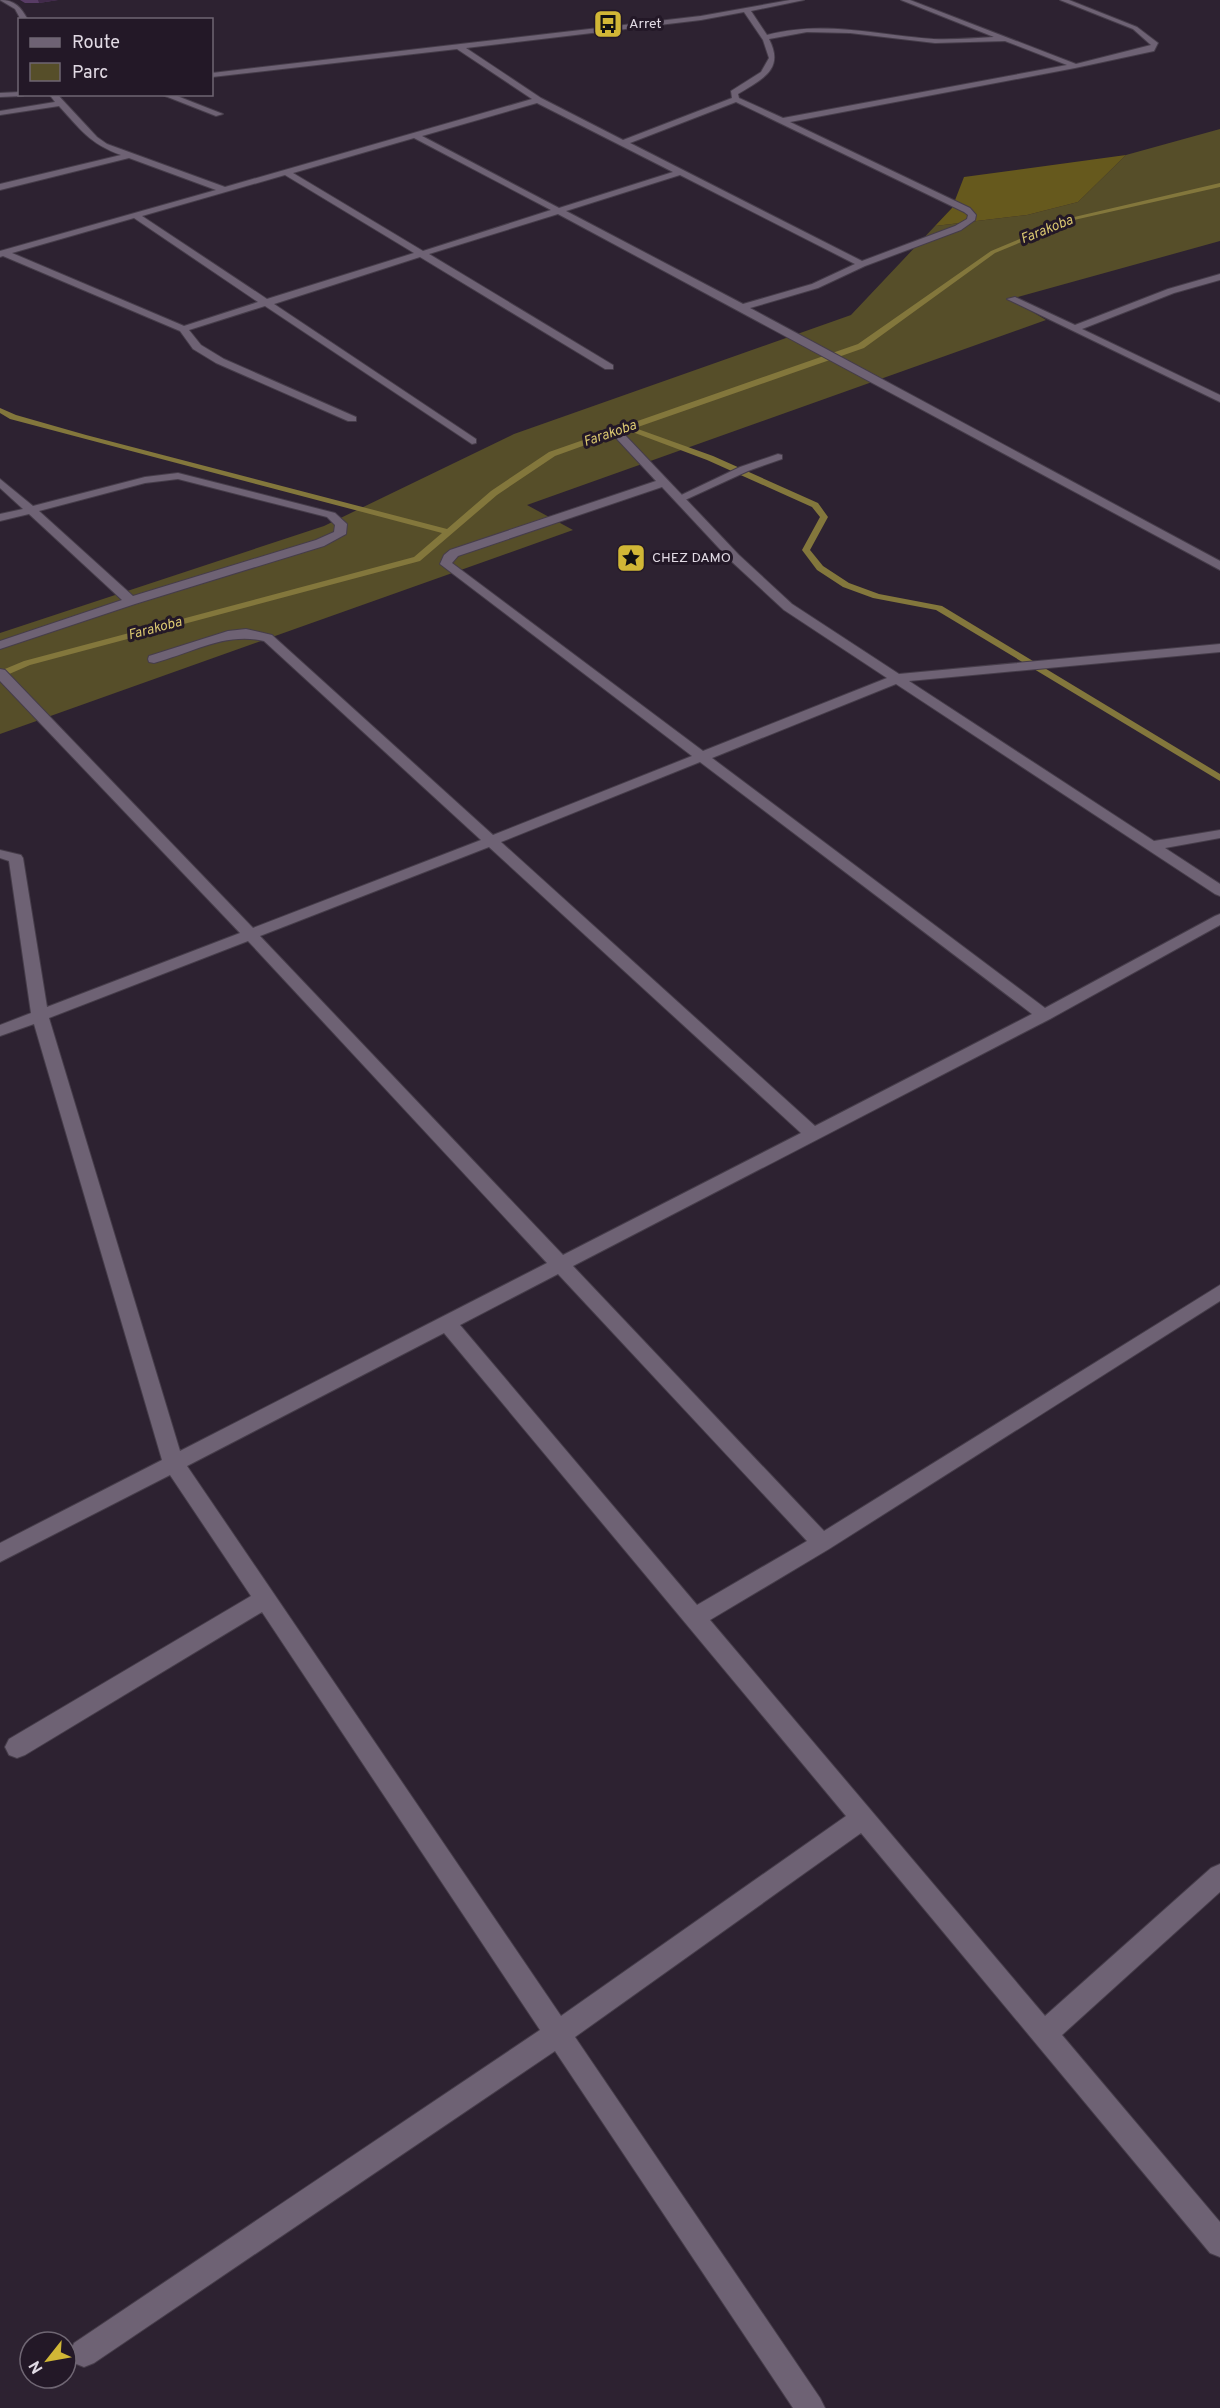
<svg xmlns="http://www.w3.org/2000/svg" width="1220" height="2408" viewBox="0 0 1220 2408" font-family="Overpass,sans-serif">
<style>
.green{fill:#564e29}
.forest{fill:#66591d}
.lines{fill:none;stroke-linecap:round;stroke-linejoin:round}
.stream{fill:#83773c;fill-rule:evenodd}
.service-casing{stroke:#463d4a;stroke-width:2}
.minor-casing{stroke:#463d4a;stroke-width:2}
.service{fill:#6e6274;fill-rule:evenodd}
.minor{fill:#6e6274;fill-rule:evenodd}
.wall{fill:#583c65}
.shaded-wall{fill:#412a4a}
.labels{text-anchor:middle;dominant-baseline:central;stroke-width:6;stroke-linejoin:round;paint-order:stroke}
.far-poi-label{font-size:14px;fill:#e1dae4;stroke:#231827;text-anchor:start}
.far-water-label{font-size:14px;font-style:italic;fill:#dac770;stroke:#231827}
</style>
<rect width="100%" height="100%" fill="#2d2231"/>
<polygon class="green" points="1220,129 1220,241 1011,299 1046,320 527,505 573,530 0,734 0,633 324,526 514,434 851,315 935,226 1027,215 1078,202 1126,155"/>
<polygon class="forest" points="1126,155 1078,202 1027,215 935,226 952,208 964,177"/>
<g class="lines">
<polygon class="stream" points="1220,183 1220,187 1074,220 995,253 864,348 635,428 713,456 818,503 828,517 810,550 823,566 849,583 879,594 942,606 1220,774 1220,781 936,610 873,598 843,587 817,570 802,550 820,517 812,507 707,460 627,430 555,456 497,495 420,561 30,665 0,678 0,671 24,661 414,557 442,533 10,419 0,413 0,408 16,415 86,435 447,529 491,491 549,452 858,344 991,251 1070,218"/>
<g class="service-casing">
<polygon id="service" points="778,454 782,455 782,459 748,471 685,500 681,501 675,498 740,467"/>
</g>
<g class="minor-casing">
<g id="minor">
<path d="M0,0C15,0 21,7 28,20H21L15,9Z"/>
<path d="M790,0H804L751,11L767,35C823,20 877,35 933,39C954,40 974,38 994,37L901,0H910L1076,64L1151,45L1133,29L1060,0H1069L1137,27L1158,43L1154,51L1075,68L790,122L970,208L976,215L975,220L961,230L865,266L818,288L750,308L1220,561V570L558,214L429,254L613,365V369H605L420,257L274,304L476,439V443L472,444L265,306L189,330L201,345L224,359L356,417V421H348L216,363L193,349L180,331L3,256L0,257V251L216,190L129,158L0,190V184L121,155C90,144 80,129 59,106L0,115V111L55,102L49,94H57L97,137L107,144L225,187L532,99L457,49L212,77V73L701,16ZM744,12L763,40L769,58L761,72L731,91L732,98L623,140L541,98L466,48L701,20ZM807,32L850,33L935,43L1005,41L1067,65L783,118L739,98L738,94C762,79 785,70 769,39ZM736,102L964,212L968,215L967,219L955,226L862,261L630,143ZM537,103L673,172L559,208L422,136ZM414,138L551,210L423,251L293,173ZM285,175L414,253L267,299L142,216ZM680,175L855,264L812,284L743,304L566,211ZM134,218L258,302L184,326L12,253Z"/>
<polygon points="20,92 23,96 0,97 0,93"/>
<polygon points="160,94 172,94 223,114 216,116"/>
<polygon points="1220,274 1220,280 1174,293 1082,329 1220,395 1220,402 1007,299 1015,297 1075,325 1168,289"/>
<path d="M621,434L625,435L739,555L792,604L899,674L1220,644V652L909,681L1154,841L1220,830V838L1165,848L1220,884V896L1215,894L896,684L712,758L1045,1008L1215,916L1220,914V925L1050,1019L573,1266L824,1531L1220,1285V1301L829,1549L710,1620L1045,2016L1211,1868L1220,1864V1892L1062,2035L1220,2222V2257L1210,2253L861,1833L575,2037L820,2398L825,2408H793L555,2051L94,2363L84,2367L74,2363L70,2353L74,2343L540,2030L262,1612L25,1755L17,1758L9,1755L5,1747L9,1739L251,1596L170,1475L0,1562V1543L162,1460L34,1024L0,1036V1025L31,1013L9,861L0,858V850L21,855L23,858L47,1007L240,933L0,681V669L5,670L253,928L481,840L264,641C224,632 192,653 154,663L149,662L148,659L149,656L228,631L246,629L272,635L493,835L692,756L440,564L444,555L450,550L656,481L617,439V435ZM662,487L731,561L784,610L887,678L703,751L452,563L458,556ZM700,762L1032,1014L815,1126L501,842ZM489,847L801,1133L563,1255L260,936ZM248,941L547,1263L180,1451L49,1018ZM558,1274L807,1541L697,1605L460,1325ZM444,1333L846,1816L561,2016L187,1466Z"/>
<path d="M178,473L335,513L347,524L346,534L324,546L135,604L0,649V641L122,600L29,514L0,521V514L23,509L0,488V479L33,506L145,477ZM178,479L327,517L335,525L334,532L316,540L133,596L39,511L145,483Z"/>
</g>
</g>
<use href="#service" class="service"/>
<use href="#minor" class="minor"/>
</g>
<polygon class="wall" points="20,0 58,0 39,3 25,3"/>
<polygon class="shaded-wall" points="38,0 58,0 39,3"/>
<defs>
<g id="bus-square" transform="scale(1.5)"><rect x="-9" y="-9" width="18" height="18" rx="4" fill="#d1b736" stroke="#231827"/><path d="M-5-6H5V4H4V6H2V4H-2V6H-4V4H-5ZM-3.5-4V0h7V-4ZM-3.5 1.2v1.5H-2V1.2ZM2 1.2v1.5H3.5V1.2Z" fill="#111"/></g>
<g id="sight-square" transform="scale(1.5)"><rect x="-9" y="-9" width="18" height="18" rx="4" fill="#d1b736" stroke="#231827"/><path d="M0-6L1.8-2.2L6-1.7L2.9 1.2L3.7 5.4L0 3.3L-3.7 5.4L-2.9 1.2L-6-1.7L-1.8-2.2Z" fill="#111"/></g>
</defs>
<g fill-rule="evenodd">
<use href="#bus-square" x="608" y="24"/>
<use href="#sight-square" x="631" y="558"/>
</g>
<g class="labels">
<g class="far-poi-label">
<text x="629" y="24">Arret</text>
<text x="652" y="558">CHEZ DAMO</text>
</g>
<g class="far-water-label">
<text transform="translate(1047 230) rotate(-22)">Farakoba</text>
<text transform="translate(610 434) rotate(-19)">Farakoba</text>
<text transform="translate(155 629) rotate(-15)">Farakoba</text>
</g>
</g>
<rect x="18" y="18" width="195" height="78" fill="#231827" stroke="#6f6673" stroke-width="1.5"/>
<rect x="30" y="38" width="30" height="9" fill="#6e6274" stroke="#6f6673" stroke-width="1.5"/>
<text x="72" y="48" font-size="18" fill="#e1dae4">Route</text>
<rect x="30" y="63" width="30" height="18" fill="#564e29" stroke="#6f6673" stroke-width="1.5"/>
<text x="72" y="78" font-size="18" fill="#e1dae4">Parc</text>
<g transform="translate(48 2360) rotate(239)"><circle r="28" fill="#231827" stroke="#6f6673" stroke-width="1.5"/>
<path d="M0-4.5L10 22L0 15L-10 22Z" fill="#d1b736"/>
<text y="-9" font-size="16" font-weight="bold" text-anchor="middle" fill="#e1dae4">N</text>
</g>
</svg>
